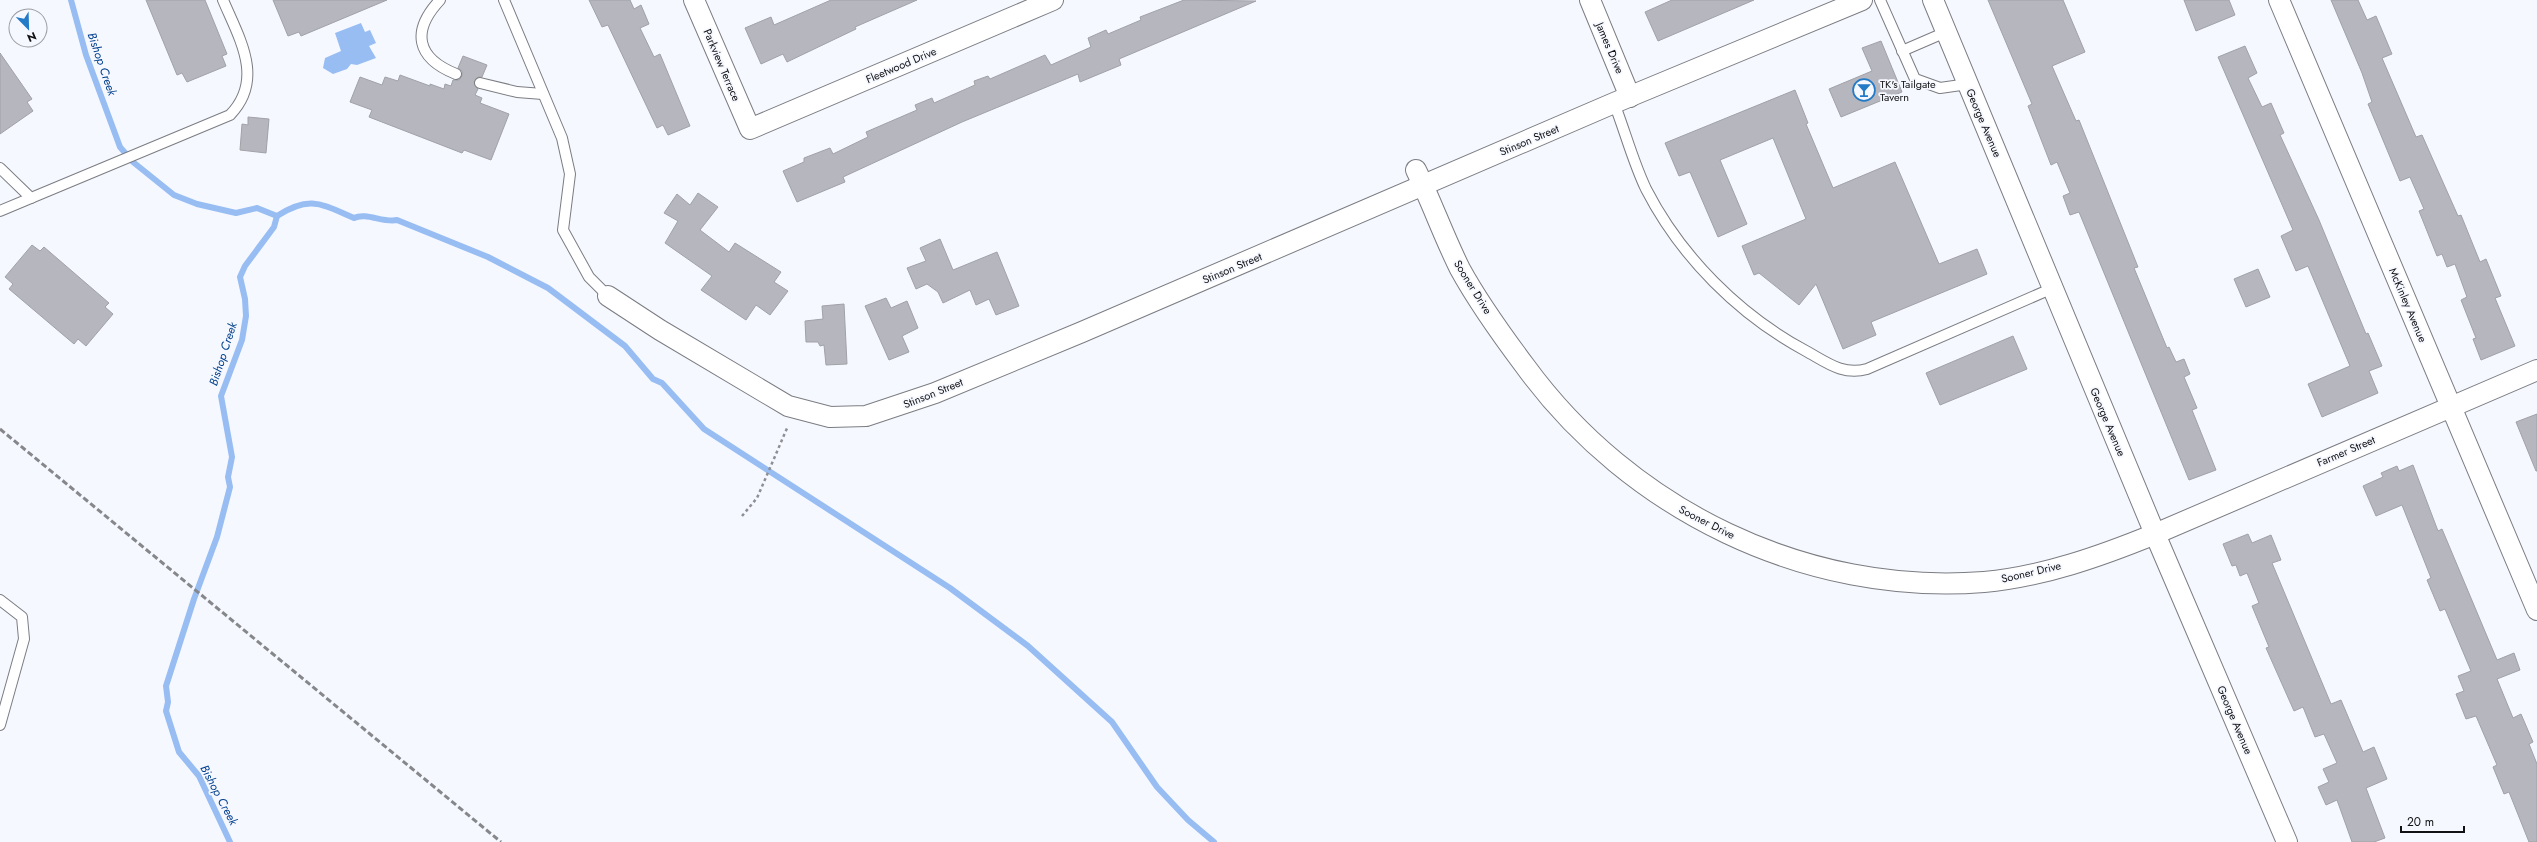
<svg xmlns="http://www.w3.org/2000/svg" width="2537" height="842" viewBox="0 0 2537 842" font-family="Jost,sans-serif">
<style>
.water{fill:#97bdf3}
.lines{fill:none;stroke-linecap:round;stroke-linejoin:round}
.stream{stroke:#97bdf3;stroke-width:6}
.building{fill:#b6b7be;stroke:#a0a2a8}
.service-casing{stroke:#7b7d83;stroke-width:12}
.minor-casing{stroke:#7b7d83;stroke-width:22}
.path{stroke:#8e8f94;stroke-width:2.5;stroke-dasharray:3 3;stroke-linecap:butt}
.service{stroke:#fff;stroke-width:10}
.minor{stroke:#fff;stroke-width:20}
.rail{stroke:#86878b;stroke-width:3;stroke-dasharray:6 3;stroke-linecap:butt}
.labels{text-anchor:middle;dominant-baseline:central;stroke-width:3.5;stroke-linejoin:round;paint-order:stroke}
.street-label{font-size:11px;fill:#111113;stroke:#f6f8ff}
.poi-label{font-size:11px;fill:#111113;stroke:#f6f8ff;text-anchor:start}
.water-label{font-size:12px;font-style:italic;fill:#03418e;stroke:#f6f8ff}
</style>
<rect width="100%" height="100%" fill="#f6f8ff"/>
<polygon class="water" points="361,23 365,32 370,30 376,43 369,46 376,58 357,65 351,64 347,69 333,74 323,68 325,58 341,51 335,33"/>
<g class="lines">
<g class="stream">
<polyline points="71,0 86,55 120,147 133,162 174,195 197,204 236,213 257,208 277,216"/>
<path d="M277,216C310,195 321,204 354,218C366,212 383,223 397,220L488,257L548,288L625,346L653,379L662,383L704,429L950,588L1028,646L1112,722L1157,787L1188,820L1214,842"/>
<polyline points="230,842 199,776 179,752 166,711 168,702 166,686 194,599 217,537 230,487 228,477 232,457 221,396 242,340 246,316 245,299 240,277 245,266 274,227 277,216"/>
</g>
</g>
<g class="building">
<polygon points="146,0 205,0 227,54 222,56 226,66 187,82 182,73 177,75"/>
<polygon points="273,0 387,0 301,36 299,32 288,36"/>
<polygon points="589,0 630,0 634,9 641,5 649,24 640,28 654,57 660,54 690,126 668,135 663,125 657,128 608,25 602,27"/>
<polygon points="831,0 917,0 855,27 856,29 787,62 783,54 761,64 745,28 771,17 774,25"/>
<polygon points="1184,0 1256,1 1119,59 1121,65 1080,82 1078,74 962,122 843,177 845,182 797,202 783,171 804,162 804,158 830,148 833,154 868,137 866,132 917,110 915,105 932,98 934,103 975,85 974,81 988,76 990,79 1045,55 1051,65 1091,47 1088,38 1106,30 1108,34 1141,20 1140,17"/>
<polygon points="1672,0 1754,0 1658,41 1645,12"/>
<polygon points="1988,0 2063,0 2085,52 2052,66 2076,121 2079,120 2138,267 2134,268 2167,348 2169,347 2176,362 2184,359 2190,374 2184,377 2197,408 2192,410 2216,470 2189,480 2079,212 2070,215 2063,196 2070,193 2057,162 2051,165 2028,106 2032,104"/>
<polygon points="2184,0 2229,0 2235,15 2196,31"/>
<polygon points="2331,0 2358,0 2367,20 2376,16 2392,54 2382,58 2416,137 2422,135 2458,216 2461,215 2480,262 2486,259 2501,296 2495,298 2515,346 2481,360 2473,339 2476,338 2461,300 2467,297 2455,264 2447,267 2442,254 2437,256 2419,211 2424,209 2410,177 2400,181 2368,104 2372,102 2362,73"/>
<polygon points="1881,41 1902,92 1841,117 1829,89 1872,71 1862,48"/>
<polygon points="2245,46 2257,73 2248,78 2262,107 2271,103 2284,133 2280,135 2319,220 2366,334 2368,333 2382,366 2369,371 2378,393 2322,417 2308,384 2350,366 2308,266 2296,271 2281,236 2293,230 2218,57"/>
<polygon points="0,53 32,99 27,102 33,111 0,134"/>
<polygon points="463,56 487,65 482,77 478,77 474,82 478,89 475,95 482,98 480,103 509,114 491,160 464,150 462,153 369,117 372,110 350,102 360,77 382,85 385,77 398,81 400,75 430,86 430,84 444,89 445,84 451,86 453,80 459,80 462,76 462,71 458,68"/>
<polygon points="1795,90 1808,123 1806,124 1833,188 1895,162 1939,264 1977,249 1987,274 1871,322 1876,335 1843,349 1816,284 1799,305 1759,273 1754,275 1742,246 1806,219 1773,138 1720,160 1747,224 1718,237 1690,172 1679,176 1665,143"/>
<polygon points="248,117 269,119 266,153 240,150 242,124 248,125"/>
<polygon points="698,193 718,207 700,230 729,252 735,243 781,272 774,282 788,291 770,315 756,305 746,320 701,290 712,276 665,243 678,221 664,213 677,194 690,205"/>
<polygon points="940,239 953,270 997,252 1019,306 996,315 989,299 976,305 970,290 943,303 938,292 927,284 916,289 907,268 926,261 920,248"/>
<polygon points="32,245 40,251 44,247 109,303 105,307 113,314 86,346 78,339 74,344 9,289 13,284 5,277"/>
<polygon points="2258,269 2270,297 2246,307 2234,279"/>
<polygon points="886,298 891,308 907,301 918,328 902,336 909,352 889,360 865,306"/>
<polygon points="844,304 847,364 826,365 824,345 820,346 818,342 806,342 805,321 823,319 822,306"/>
<polygon points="2013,336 2027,369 1940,405 1926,373"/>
<polygon points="2537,414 2537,471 2536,471 2516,422"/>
<polygon points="2413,465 2438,531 2442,529 2497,660 2514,653 2520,670 2497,679 2513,718 2521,714 2533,742 2529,744 2537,764 2537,842 2529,842 2509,792 2504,794 2493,767 2497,765 2476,716 2466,719 2456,694 2464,691 2458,676 2471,671 2445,609 2440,611 2427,580 2431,578 2402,505 2376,516 2363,486 2383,477 2381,473 2397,466 2399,471"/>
<polygon points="2248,534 2252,543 2271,535 2281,560 2272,563 2331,704 2341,700 2363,752 2374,747 2387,779 2366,788 2385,838 2374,842 2352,842 2337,800 2326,805 2318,787 2329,782 2323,769 2337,763 2324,734 2315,737 2303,707 2294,711 2266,648 2269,647 2252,606 2259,603 2247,573 2240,576 2236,565 2232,566 2223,544"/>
</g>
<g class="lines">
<g class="service-casing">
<g id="service">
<path d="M440,0C411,31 416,58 456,74"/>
<polyline points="504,0 562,138 570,174 563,230 589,277 608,296"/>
<polyline points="1880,0 1915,79 1940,88 1968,84"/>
<polyline points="1902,51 1946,32"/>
<polyline points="480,83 517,92 543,94"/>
<path d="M1614,103C1625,131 1633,162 1646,189C1681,257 1739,315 1806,351C1826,362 1843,376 1867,369L2053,288"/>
<path d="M0,168L31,198L230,115C265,79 239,38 223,0"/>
<polyline points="0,211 31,198"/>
<polyline points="0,600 22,617 24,639 0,725"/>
</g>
</g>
<g class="minor-casing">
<g id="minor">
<polyline points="694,0 750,129 1053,0"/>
<polyline points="1590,0 1630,97"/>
<polyline points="1933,0 2155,534 2287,842"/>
<polyline points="2279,0 2537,610"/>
<path d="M1416,170C1432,203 1444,237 1460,269C1477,300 1504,338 1525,366C1630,510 1806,596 1984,582C2042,577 2101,556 2155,534L2537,370"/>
<polyline points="608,296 660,330 788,406 830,417 866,416 935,393 1082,332 1614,103 1862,0"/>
</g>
</g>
<polyline class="path" points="742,516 757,498 788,426"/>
<use href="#service" class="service"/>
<use href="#minor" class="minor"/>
<polyline class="rail" points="0,429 501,842"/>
</g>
<defs>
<g id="bar-ring" transform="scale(1.15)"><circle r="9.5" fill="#f6f8ff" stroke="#237ac7" stroke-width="1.5"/><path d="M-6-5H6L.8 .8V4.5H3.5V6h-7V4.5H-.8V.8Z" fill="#237ac7"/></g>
</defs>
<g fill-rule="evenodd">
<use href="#bar-ring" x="1864" y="90"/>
</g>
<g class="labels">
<g class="street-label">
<text transform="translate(1610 48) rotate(67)">James Drive</text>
<text transform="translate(722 65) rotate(67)">Parkview Terrace</text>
<text transform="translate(901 65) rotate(-23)">Fleetwood Drive</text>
<text transform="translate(1984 123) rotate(67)">George Avenue</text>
<text transform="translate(1529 140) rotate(-23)">Stinson Street</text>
<text transform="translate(1232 268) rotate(-23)">Stinson Street</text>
<text transform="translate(1473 287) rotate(58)">Sooner Drive</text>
<text transform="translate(2408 305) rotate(67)">McKinley Avenue</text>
<text transform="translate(933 393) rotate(-22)">Stinson Street</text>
<text transform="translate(2108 422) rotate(67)">George Avenue</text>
<text transform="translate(2346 451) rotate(-23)">Farmer Street</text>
<text transform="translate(1707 522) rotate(27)">Sooner Drive</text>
<text transform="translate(2031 572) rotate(-13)">Sooner Drive</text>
<text transform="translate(2235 720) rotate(67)">George Avenue</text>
</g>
<g class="poi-label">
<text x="1880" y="84">TK's Tailgate<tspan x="1880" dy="13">Tavern</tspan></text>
</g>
<g class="water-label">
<text transform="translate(102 64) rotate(71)">Bishop Creek</text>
<text transform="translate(223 354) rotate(-72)">Bishop Creek</text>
<text transform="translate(219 795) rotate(62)">Bishop Creek</text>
</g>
</g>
<g transform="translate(28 28) rotate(157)"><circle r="19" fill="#f6f8ff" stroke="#9a9ca1"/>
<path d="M0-3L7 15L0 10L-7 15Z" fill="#237ac7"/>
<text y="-6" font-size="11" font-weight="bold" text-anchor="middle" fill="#111113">N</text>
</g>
<path d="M2401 826v6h63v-6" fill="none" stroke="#111113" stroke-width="2"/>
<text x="2407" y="826" font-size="12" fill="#111113" stroke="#f6f8ff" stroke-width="3" paint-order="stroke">20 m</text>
</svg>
